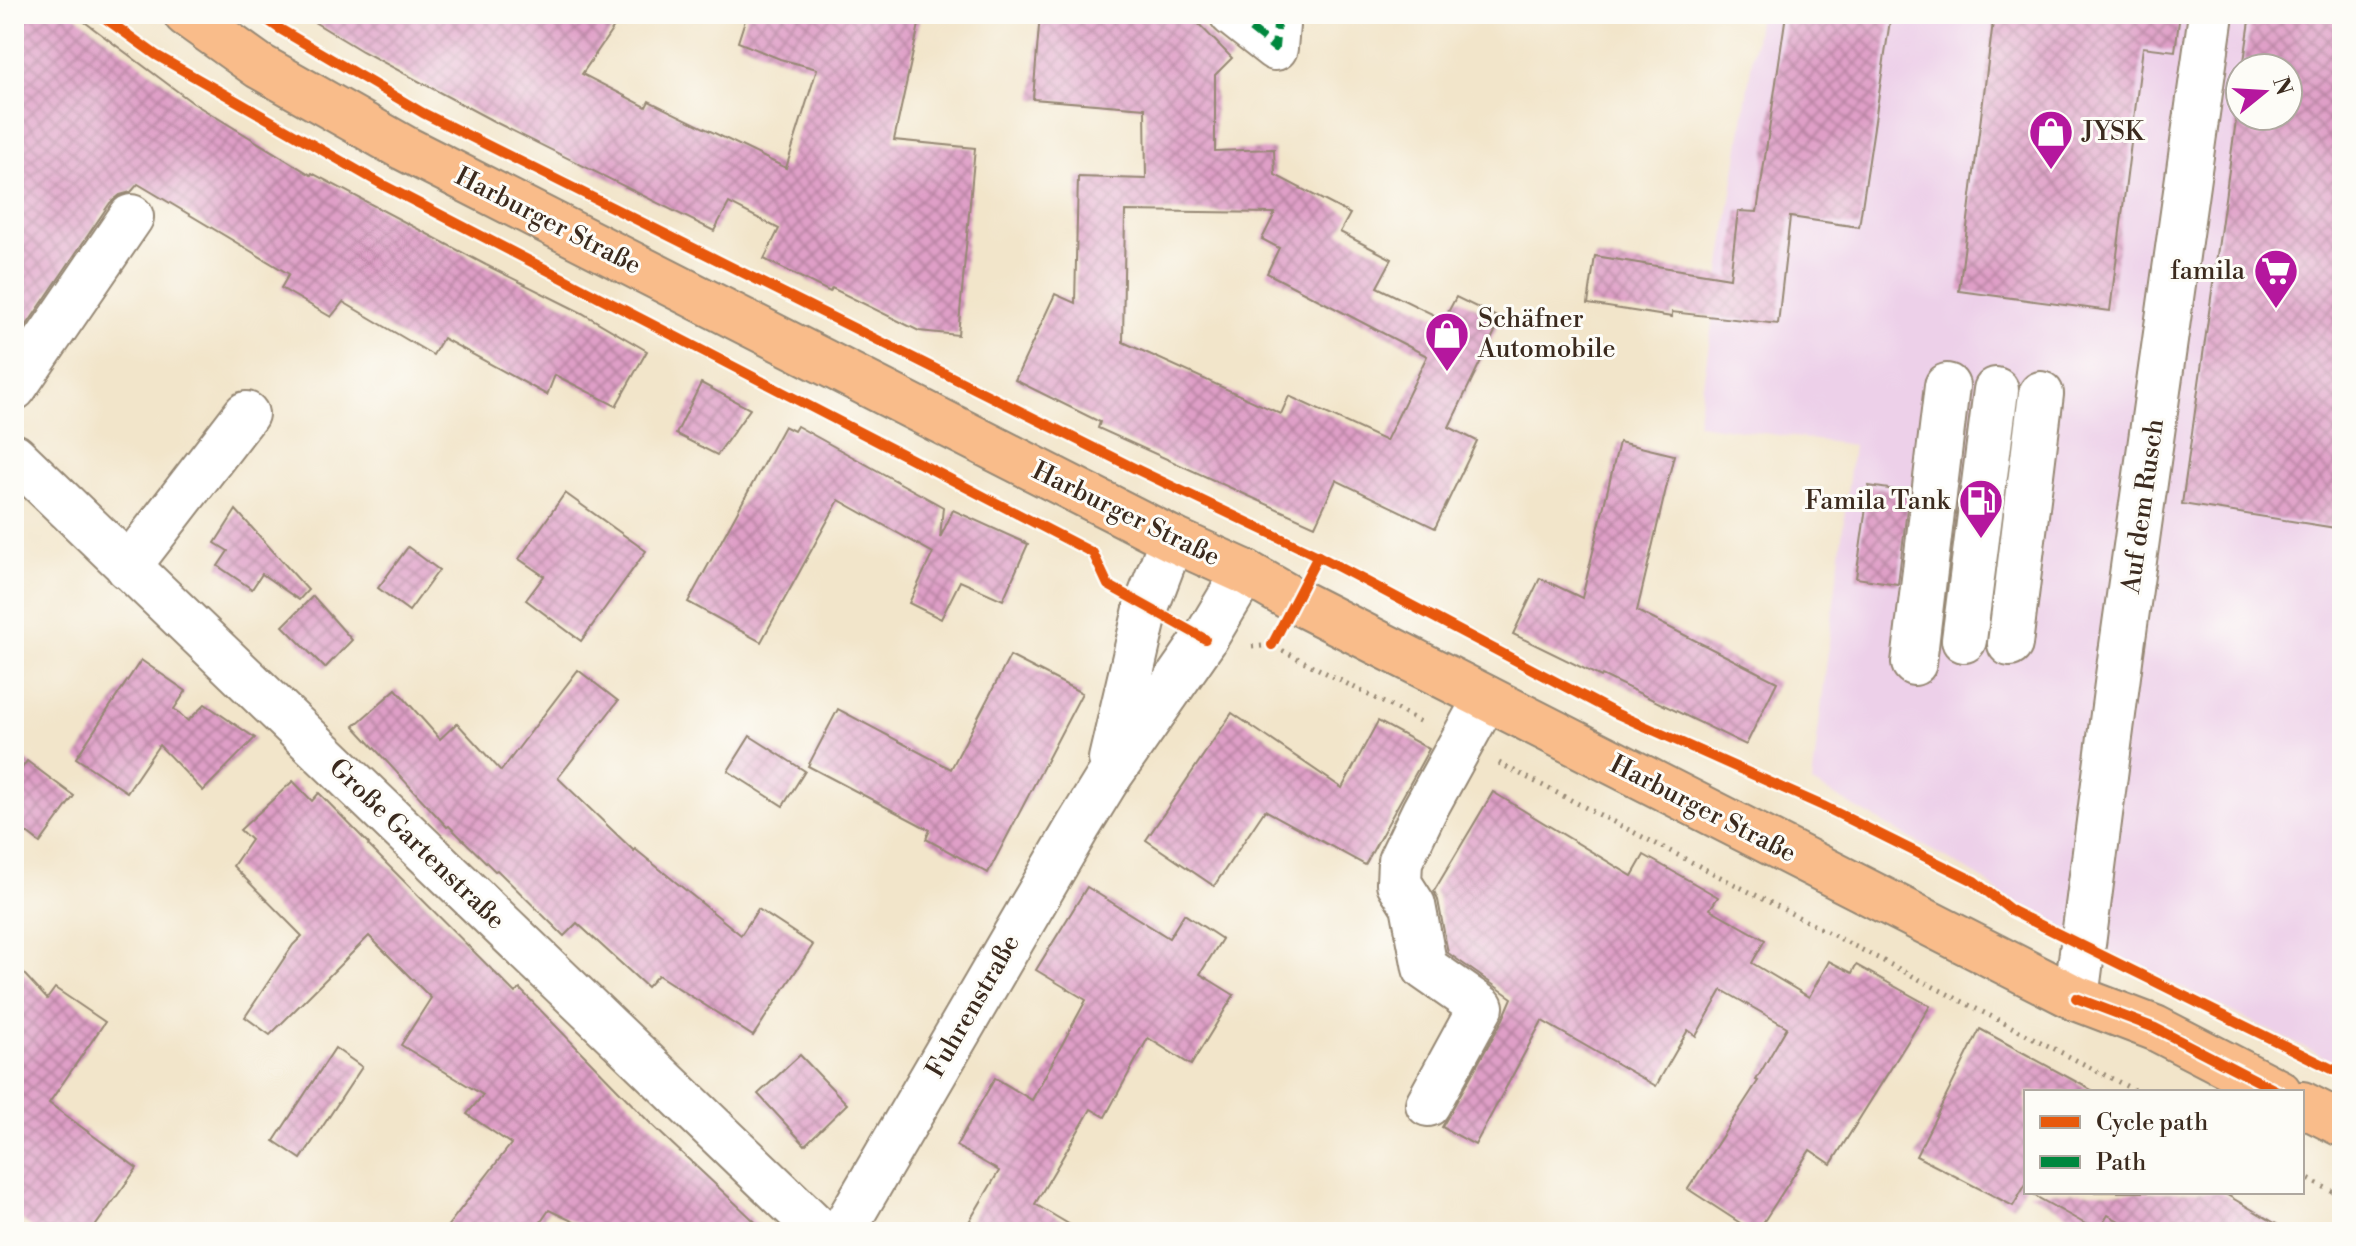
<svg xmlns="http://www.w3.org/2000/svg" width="2356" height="1246" viewBox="0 0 2356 1246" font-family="'Libre Bodoni',serif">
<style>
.built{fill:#edd0e9;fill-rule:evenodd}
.building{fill:url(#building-cross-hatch);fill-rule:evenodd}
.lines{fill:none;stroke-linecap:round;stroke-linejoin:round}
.minor-casing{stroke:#968874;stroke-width:48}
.major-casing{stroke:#968874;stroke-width:48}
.path{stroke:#968874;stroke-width:5;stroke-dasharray:2 6;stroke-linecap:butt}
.minor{stroke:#fff;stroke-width:44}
.major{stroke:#f9bc8a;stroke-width:44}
.quiet{stroke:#00873e;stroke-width:8;stroke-dasharray:16 8;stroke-linecap:butt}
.cycleway-casing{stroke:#fdfcf7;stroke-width:15}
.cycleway{stroke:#e8590c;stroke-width:10}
.labels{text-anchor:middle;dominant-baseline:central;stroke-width:6;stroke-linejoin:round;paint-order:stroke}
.poi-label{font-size:26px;fill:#3b2a1e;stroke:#fdfcf7;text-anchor:start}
.street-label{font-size:26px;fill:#3b2a1e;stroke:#fdfcf7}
</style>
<defs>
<pattern id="building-cross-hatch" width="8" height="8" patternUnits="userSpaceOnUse" patternTransform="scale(2)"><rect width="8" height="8" fill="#df9fc7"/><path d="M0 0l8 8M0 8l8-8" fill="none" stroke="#b682a1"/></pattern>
</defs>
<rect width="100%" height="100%" fill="#fdfcf7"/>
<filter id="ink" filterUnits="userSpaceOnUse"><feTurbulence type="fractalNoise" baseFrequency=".0125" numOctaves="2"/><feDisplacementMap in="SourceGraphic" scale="16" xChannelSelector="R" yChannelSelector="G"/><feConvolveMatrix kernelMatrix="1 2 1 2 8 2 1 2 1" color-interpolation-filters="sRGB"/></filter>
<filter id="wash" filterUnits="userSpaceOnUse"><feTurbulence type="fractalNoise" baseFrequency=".006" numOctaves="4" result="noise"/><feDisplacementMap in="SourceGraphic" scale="32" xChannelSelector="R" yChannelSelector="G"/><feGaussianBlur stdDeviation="1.8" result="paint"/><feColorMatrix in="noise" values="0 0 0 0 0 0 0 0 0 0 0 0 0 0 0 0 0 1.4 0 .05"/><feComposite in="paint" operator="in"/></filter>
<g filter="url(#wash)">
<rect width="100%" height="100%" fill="#f2e5ca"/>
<path class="built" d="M1759,14H2342V1066L2013,905L1981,878L1812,783L1853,445L1697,424ZM2240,68H2288V116H2240Z"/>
<g id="blocks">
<g class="building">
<polygon points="14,14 74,14 193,103 311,175 312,173 486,265 582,313 647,351 616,406 555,375 547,395 443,338 433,355 343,302 331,317 281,288 289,274 138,184 131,192 120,195 110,203 14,344"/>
<polygon points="301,14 623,14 582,74 646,107 649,101 786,168 817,69 780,59 738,42 747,14 889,14 920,20 894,140 975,148 958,335 919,331 832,288 830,292 764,259 779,229 729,203 714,231 497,123 362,51"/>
<path d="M1040,14H1189L1232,58L1215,75V151L1274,149L1275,175L1350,214L1340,232L1392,259L1377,287L1444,320L1456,297L1501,319L1449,427L1477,441L1435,528L1336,480L1315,526L1098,428L1100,422L1015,380L1055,294L1075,303L1078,177L1146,179L1145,108L1033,99ZM1125,211L1275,213L1262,239L1279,248L1267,273L1427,356L1386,441L1289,396L1281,414L1123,342Z"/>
<polygon points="1786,14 1891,14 1859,227 1790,217 1778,324 1672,312 1672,317 1588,304 1595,256 1730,278 1738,211 1757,212"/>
<polygon points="1994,14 2180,14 2175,51 2143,47 2110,311 1959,291"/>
<polygon points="2251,14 2342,14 2342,529 2182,504 2240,92 2240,116 2288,116 2288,68 2243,68"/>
<polygon points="701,383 750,409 717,455 676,434"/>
<polygon points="784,426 794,431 797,426 943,507 940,538 953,510 1028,544 1003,600 960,581 941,619 909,603 933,553 839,500 761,642 688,602"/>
<polygon points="1619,442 1674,455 1637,611 1777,682 1746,745 1602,675 1601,677 1513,634 1540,578 1582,598"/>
<polygon points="1869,486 1909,492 1898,584 1856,578"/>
<polygon points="565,493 646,551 581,641 526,600 544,576 519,559"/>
<polygon points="236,510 308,590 299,600 262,574 252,589 218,566 228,551 215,543"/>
<polygon points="408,547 439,570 409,611 378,588"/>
<polygon points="313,596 352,640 325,668 283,626"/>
<polygon points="1010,656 1082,693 988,873 926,839 930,830 808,766 838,709 951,769"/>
<polygon points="141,660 186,691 174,709 188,721 205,704 255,738 203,791 159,745 127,792 76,758"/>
<polygon points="578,670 618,701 558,778 634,851 635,849 741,935 758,909 813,945 753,1036 658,975 647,987 577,923 564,936 497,870 495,871 449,826 447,827 354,726 396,689 440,739 457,723 501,771"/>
<polygon points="1232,713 1342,788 1378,721 1429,749 1365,865 1265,810 1214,886 1146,840"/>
<polygon points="750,736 805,771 783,806 728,771"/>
<polygon points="27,761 74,796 40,843 14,823 14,779"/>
<polygon points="293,781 312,801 319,793 369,844 368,845 515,993 520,989 652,1125 766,1232 595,1232 549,1210 534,1232 443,1232 511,1144 467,1114 483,1095 401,1045 431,998 369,936 270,1035 245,1017 293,945 302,936 233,866 251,840 240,830"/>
<polygon points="1493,792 1632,876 1644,855 1718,897 1710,909 1765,940 1752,963 1809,997 1829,961 1852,973 1856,965 1930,1006 1831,1164 1810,1150 1757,1232 1754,1232 1688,1189 1758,1081 1756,1080 1787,1027 1722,990 1696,1036 1688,1030 1656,1086 1542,1021 1475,1145 1442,1127 1503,1019 1512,998 1448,953 1438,900 1434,891"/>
<polygon points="1087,887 1169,938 1184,914 1222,939 1200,974 1234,995 1191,1065 1148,1038 1105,1117 1091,1109 1035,1204 1082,1232 963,1232 999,1171 956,1146 995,1078 1032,1100 1086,1000 1036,970"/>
<polygon points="14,963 47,999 55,988 105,1022 49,1103 137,1168 91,1232 38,1232 14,1214"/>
<polygon points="1980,1029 2095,1092 2026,1092 2026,1184 2013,1206 1916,1156"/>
<polygon points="335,1048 362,1067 301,1159 274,1141"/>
<polygon points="800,1055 847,1104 805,1145 758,1094"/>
<polygon points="2028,1192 2222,1192 2290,1232 2139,1232 2108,1215 2098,1231"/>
</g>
</g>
</g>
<g filter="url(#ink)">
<use href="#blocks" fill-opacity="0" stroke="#968874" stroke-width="2"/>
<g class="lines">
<g class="minor-casing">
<g id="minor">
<polyline points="1232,14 1275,48 1278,14"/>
<polyline points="14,388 131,217"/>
<polyline points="14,456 821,1232"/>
<polyline points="128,567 246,414"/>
<polyline points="1964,640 1996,390"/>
<polyline points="2010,644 2041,394"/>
<polyline points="1914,663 1947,386"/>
<polyline points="1111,759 1147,605 1172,539"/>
<polyline points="2076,998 2121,653 2211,14"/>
<polyline points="1428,1104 1481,1007 1425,968 1413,905 1399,883 1400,861 1424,811 1486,698"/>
<polyline points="842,1232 1079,825 1106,781 1205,639 1245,572"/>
</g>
</g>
<g class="major-casing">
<g id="major">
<polyline points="186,14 259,66 404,148 1172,539 1245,572 1294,600 2076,998 2155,1028 2279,1092"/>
<polyline points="2302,1104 2342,1124"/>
</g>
</g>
<g class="path">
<polyline points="1252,647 1272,645 1423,723"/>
<polyline points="1499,763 2138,1092"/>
<polyline points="2302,1176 2342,1196"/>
</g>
<use href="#minor" class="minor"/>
<use href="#major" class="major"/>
<polyline class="quiet" points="1232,14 1275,48 1278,14"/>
<g class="cycleway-casing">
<g id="cycleway">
<polyline points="99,14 156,55 385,186 1093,553 1108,585 1205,639"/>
<polyline points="259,14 280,29 423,113 1138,470 1318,556 1615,713 1823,806 1974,881 2012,911 2342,1074"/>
<polyline points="1272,645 1318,556"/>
<polyline points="2076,998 2155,1028 2279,1092"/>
</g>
</g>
<use href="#cycleway" class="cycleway"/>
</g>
</g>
<defs>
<g id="shop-pin" transform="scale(2.3)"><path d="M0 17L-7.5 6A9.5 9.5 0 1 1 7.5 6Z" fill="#b5179e" stroke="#fdfcf7"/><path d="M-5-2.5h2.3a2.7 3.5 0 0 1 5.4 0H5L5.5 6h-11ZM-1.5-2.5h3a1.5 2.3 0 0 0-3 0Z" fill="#fff"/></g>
<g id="supermarket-pin" transform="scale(2.3)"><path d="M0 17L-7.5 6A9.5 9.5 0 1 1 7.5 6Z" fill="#b5179e" stroke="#fdfcf7"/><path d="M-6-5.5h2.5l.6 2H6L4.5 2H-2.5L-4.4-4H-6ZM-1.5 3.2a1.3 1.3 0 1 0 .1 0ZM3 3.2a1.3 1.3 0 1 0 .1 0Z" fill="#fff"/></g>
<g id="fuel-pin" transform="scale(2.3)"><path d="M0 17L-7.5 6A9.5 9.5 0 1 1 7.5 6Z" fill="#b5179e" stroke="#fdfcf7"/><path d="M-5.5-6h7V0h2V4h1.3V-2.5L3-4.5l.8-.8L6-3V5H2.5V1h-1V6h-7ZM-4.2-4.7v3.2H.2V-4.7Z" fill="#fff"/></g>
</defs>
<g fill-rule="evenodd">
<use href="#shop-pin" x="2051" y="132"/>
<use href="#supermarket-pin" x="2276" y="271"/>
<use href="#shop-pin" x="1447" y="334"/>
<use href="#fuel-pin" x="1981" y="501"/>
</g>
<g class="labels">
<g class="poi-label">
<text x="2082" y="132">JYSK</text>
<text x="2245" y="271" text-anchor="end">famila</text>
<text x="1478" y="319">Schäfner<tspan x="1478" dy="30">Automobile</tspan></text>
<text x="1950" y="501" text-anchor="end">Famila Tank</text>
</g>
<g class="street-label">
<text transform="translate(548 221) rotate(27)">Harburger Straße</text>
<text transform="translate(2143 506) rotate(-82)">Auf dem Rusch</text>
<text transform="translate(1126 514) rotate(26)">Harburger Straße</text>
<text transform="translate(1703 809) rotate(27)">Harburger Straße</text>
<text transform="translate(417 844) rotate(44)">Große Gartenstraße</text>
<text transform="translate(973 1006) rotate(-60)">Fuhrenstraße</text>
</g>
</g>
<rect width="2356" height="1246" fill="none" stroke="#fdfcf7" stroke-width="48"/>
<rect x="2024" y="1090" width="280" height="104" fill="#fdfcf7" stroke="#afa8a0" stroke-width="2"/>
<rect x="2040" y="1116" width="40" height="12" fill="#e8590c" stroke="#afa8a0" stroke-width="2"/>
<text x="2096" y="1130" font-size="24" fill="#3b2a1e">Cycle path</text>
<rect x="2040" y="1156" width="40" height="12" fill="#00873e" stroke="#afa8a0" stroke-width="2"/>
<text x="2096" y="1170" font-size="24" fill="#3b2a1e">Path</text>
<g transform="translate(2264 92) rotate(72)"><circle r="38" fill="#fdfcf7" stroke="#afa8a0" stroke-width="2"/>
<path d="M0-6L14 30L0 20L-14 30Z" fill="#b5179e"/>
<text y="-12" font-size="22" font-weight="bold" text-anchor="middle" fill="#3b2a1e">N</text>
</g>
</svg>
